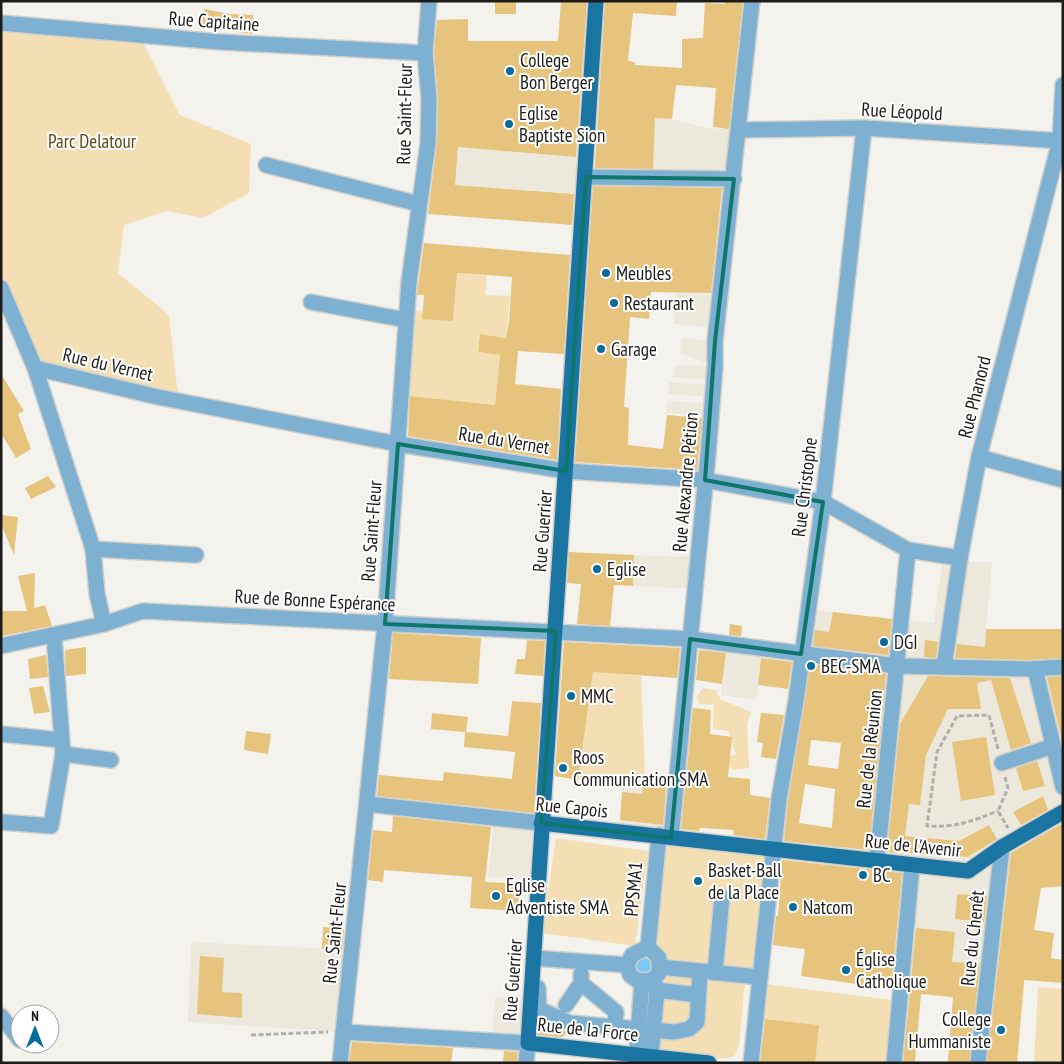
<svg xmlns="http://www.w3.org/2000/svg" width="1064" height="1064" viewBox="0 0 1064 1064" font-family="'PT Sans Narrow',sans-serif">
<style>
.built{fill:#ede8dc}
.green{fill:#f4dfb4}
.water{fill:#7dc7f4}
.building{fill:#e7c47d;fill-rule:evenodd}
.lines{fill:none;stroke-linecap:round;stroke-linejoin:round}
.minor-casing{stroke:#d1d0cb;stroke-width:18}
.major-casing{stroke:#d1d0cb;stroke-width:18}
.path{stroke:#b1afab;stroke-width:3;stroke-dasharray:5 2.5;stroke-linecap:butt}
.minor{stroke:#7eb1d1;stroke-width:15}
.major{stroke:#1b75a3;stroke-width:15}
.marked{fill:none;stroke:#0f766e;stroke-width:4;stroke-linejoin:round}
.poi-dot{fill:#066c9a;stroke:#fff;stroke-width:2}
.labels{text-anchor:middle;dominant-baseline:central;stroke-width:4;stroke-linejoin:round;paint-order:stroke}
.street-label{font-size:19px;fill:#1c1b19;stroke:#fff}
.poi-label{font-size:19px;fill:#1c1b19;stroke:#fff;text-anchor:start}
.park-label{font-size:19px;fill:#614912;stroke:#fff}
</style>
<rect width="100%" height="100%" fill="#f4f2ed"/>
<g class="built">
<polygon points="655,118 672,119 707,128 739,130 734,179 652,178"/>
<polygon points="458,147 587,158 585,194 455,185"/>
<polygon points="677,293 721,294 716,328 674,324"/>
<polygon points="682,338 715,341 714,380 673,377 675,365 713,366 680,353"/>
<polygon points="669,382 709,385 709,397 668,394"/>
<polygon points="668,401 708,403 707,416 666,413"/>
<polygon points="634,555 698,557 695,589 633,586"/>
<polygon points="942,562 992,562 986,629 1063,629 1063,885 1040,888 1025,980 1017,1063 947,1063 953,998 943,996 946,965 883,958 889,894 769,879 777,821 832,828 846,709 796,701 807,608 862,617 934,623"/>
<polygon points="727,644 762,649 756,700 721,695"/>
<polygon points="623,787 675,793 671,838 619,832"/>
<polygon points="494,818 541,823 539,880 488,877"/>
<polygon points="191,942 353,950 343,1032 188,1022"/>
<polygon points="495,997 531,999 528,1043 492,1040"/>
<circle cx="552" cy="1023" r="18"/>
</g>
<g class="green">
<polygon points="1,23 139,35 180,115 251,144 249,193 203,218 167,211 124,225 118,273 169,315 179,405 41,372 1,277"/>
<polygon points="457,273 487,276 485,295 510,296 506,338 480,334 478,352 500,355 495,405 401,395 407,310 453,315"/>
<polygon points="593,671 641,676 645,774 643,789 578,780"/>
<polygon points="703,688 716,690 720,699 751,712 747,724 749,768 733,770 720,760 736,754 728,731 713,729 714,705 700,704 696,698"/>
<polygon points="556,838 648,851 635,946 542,933"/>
<polygon points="665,846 765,856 752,969 664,958 654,940"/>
<polygon points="662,972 745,980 739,1047 734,1057 715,1059 645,1050"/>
<polygon points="759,983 900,1001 894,1063 815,1063 818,1025 755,1018"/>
<polygon points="1038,987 1063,989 1063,1063 1034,1063"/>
</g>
<polygon class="water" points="648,947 660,967 642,981 628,957"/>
<g class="building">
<rect x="495" y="1" width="21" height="13"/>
<polygon points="561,1 587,1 576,157 458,147 455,185 574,194 572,225 428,214 437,143 438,98 434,53 437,20 468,19 468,41 558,41"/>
<polygon points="605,1 677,1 676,16 633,13 628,61 635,62 635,65 682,68 682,39 703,38 705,3 725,4 725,1 743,1 729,129 713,127 716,88 676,85 672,119 655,118 653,169 595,168"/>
<polygon points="204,9 229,14 253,15 252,34 201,27"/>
<polygon points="593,186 722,188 711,293 651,292 649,319 630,317 624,407 629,408 628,445 663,449 667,415 702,418 697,470 575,462"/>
<polygon points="424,243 570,255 564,354 518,351 515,384 561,389 557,460 408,436 410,396 495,405 500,355 478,352 480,334 506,338 509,321 512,277 457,273 453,321 422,319 424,295 417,295"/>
<polygon points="1,374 24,411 18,414 31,449 16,458 1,433"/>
<polygon points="48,476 56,487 31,499 25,488"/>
<polygon points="1,515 18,517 14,555 1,524"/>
<polygon points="569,552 634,555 633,586 614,585 610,626 577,624 581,584 567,583"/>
<polygon points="35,573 34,608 45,605 52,626 1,636 1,611 27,611 18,576"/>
<polygon points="833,612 892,619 888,655 813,646 815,630 829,632"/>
<polygon points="730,624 742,626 741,636 729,635"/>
<polygon points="986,629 1063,629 1063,658 1029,660 955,658 957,644 985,647"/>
<polygon points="393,633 481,638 478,684 389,679"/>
<polygon points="527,640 545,641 543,676 515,674 517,659 525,659"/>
<polygon points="925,640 938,642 936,658 924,657"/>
<polygon points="564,642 680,648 677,678 593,672 578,780 555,776"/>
<polygon points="86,647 86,674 66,676 65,650"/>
<polygon points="699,650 726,653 722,684 696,680"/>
<polygon points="46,655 48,677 30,679 28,659"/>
<polygon points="761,658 792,662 788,689 758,685"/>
<path d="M810,664L886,674L869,850L784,841L788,800ZM811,740L841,743L838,769L808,765ZM805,784L835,789L832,828L799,823Z"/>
<polygon points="928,676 1010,678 1031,743 1011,750 991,680 977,683 981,709 948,709 926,755 920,805 909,804 905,836 959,841 989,825 997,839 968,857 887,852 900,724"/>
<polygon points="1063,676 1063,745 1047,677"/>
<polygon points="43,686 50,712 34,714 29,688"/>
<polygon points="512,701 541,703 534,813 377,796 379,775 443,781 444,772 512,779 515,752 464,747 465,732 431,729 432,713 468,717 466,732 508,736"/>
<polygon points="693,708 711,710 710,734 732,737 728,777 750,779 750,795 770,798 765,839 733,835 734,830 700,828 699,831 681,829"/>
<polygon points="761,713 784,715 776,759 761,757 763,743 757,742"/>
<polygon points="246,731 271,734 268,754 244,750"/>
<polygon points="986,737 995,795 961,801 952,742"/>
<polygon points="1037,761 1045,786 1023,791 1016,768"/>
<polygon points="645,774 667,777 663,825 620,820 622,792 642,794"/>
<polygon points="1043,796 1048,810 1021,825 1013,812"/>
<polygon points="393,816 491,827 485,882 522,884 520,911 470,908 472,877 384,870 383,882 368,880 373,830 392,832"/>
<polygon points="1063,823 1063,886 1041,888 1034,930 1054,933 1051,958 1063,960 1063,983 1024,980 1017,1063 987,1063 1011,853"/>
<polygon points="782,860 902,873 891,989 801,976 805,949 773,945 776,916 778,916"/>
<polygon points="957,894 987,896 984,922 955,919"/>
<polygon points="323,927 344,929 342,950 322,949"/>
<polygon points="916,928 955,932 952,962 980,964 969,1063 948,1063 953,997 921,994 915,1063 903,1063"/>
<polygon points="200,956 224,958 222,992 242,993 242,1018 197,1014"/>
<polygon points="539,1019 566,1032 568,1032 562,1037 538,1035"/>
<polygon points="765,1019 819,1025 815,1063 760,1063"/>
<polygon points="352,1042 453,1048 451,1063 349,1063"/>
<polygon points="504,1051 518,1052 517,1063 503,1063"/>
</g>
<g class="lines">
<g class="minor-casing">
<g id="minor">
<polyline points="1,23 220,42 425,53"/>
<polyline points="739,130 864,128 1063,141"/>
<polyline points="266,165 419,204"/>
<polyline points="586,177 734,179"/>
<polyline points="1,288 35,368 93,549 97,594 104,624"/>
<polyline points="311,302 406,320"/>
<polyline points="35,368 158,397 398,444 566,471 705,480 823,502 908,550 960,558"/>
<polyline points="979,457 1063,480"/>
<polyline points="93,549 196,555"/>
<polyline points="54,636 63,754 111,760"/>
<polyline points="1,646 104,624 143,611 690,639 897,666 1029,669 1063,667"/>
<polyline points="944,667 960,558 979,457 1060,140 1063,85"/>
<polyline points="1035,669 1063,787"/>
<polyline points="1,734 61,740"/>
<polyline points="1002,763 1053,746"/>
<polyline points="367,804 541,823"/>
<polyline points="1,822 51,826 63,754"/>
<polyline points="671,838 708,455 715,367 715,341 752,1"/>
<polyline points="877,861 908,550"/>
<polyline points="648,947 659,835"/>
<polygon points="648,947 659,958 659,973 653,980 638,981 630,975 627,965 632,955"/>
<polyline points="534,958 627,965"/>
<polyline points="660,967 759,977"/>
<polyline points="715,973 722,897"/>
<polyline points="581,983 616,1012 615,1027"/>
<polyline points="538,988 539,1009 570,1023 674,1032 689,1029 697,1022 700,971"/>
<polyline points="657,990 698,995"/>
<polyline points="566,1005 581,983 581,974"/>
<polyline points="1,1016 20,1040"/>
<polyline points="343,1032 528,1043 526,1063"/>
<polyline points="651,1056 657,990 653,980"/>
<polyline points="340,1063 385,624 409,282 428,143 429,99 425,53 429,1"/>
<polyline points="636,1063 642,981"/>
<polyline points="751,1063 779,799 796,701 823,502 864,128"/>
<polyline points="894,1063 912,865"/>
<polyline points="978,1063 1002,847"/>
</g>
</g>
<g class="major-casing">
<g id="major">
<polyline points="596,1 528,1043 709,1063"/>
<polyline points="541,823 968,871 1002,847 1063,812"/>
</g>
</g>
<g class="path">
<path d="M998,749L989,715L957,716L937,752L927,826C956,828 972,821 998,811"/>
<polyline points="1005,777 1008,788 998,811 1008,828"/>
<polyline points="251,1035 328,1032"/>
</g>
<use href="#minor" class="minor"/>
<use href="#major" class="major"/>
</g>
<path class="marked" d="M586,177L734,179L715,341L705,480L823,502L801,654L690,639L671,838L541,823L556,631L385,624L398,444L566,471Z"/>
<g class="poi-dot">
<circle cx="510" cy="71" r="5"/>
<circle cx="509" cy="124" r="5"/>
<circle cx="606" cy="273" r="5"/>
<circle cx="614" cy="303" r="5"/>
<circle cx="601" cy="349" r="5"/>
<circle cx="597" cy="569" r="5"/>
<circle cx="884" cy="642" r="5"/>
<circle cx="811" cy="666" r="5"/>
<circle cx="571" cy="696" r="5"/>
<circle cx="563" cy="768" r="5"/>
<circle cx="863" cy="875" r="5"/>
<circle cx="698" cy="881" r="5"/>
<circle cx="496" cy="896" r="5"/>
<circle cx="793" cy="907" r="5"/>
<circle cx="846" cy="970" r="5"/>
<circle cx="1001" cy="1030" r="5"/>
</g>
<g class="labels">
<g class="street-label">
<text transform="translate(214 21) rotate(4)">Rue Capitaine</text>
<text transform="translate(902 111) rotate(3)">Rue Léopold</text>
<text transform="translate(404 114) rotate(-89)">Rue Saint-Fleur</text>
<text transform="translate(108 364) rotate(13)">Rue du Vernet</text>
<text transform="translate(974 397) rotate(-76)">Rue Phanord</text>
<text transform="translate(504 440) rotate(9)">Rue du Vernet</text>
<text transform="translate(685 482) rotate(-85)">Rue Alexandre Pétion</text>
<text transform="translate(804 487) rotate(-83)">Rue Christophe</text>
<text transform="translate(371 531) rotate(-86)">Rue Saint-Fleur</text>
<text transform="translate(542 531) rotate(-86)">Rue Guerrier</text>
<text transform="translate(315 600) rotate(3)">Rue de Bonne Espérance</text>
<text transform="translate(869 749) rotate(-84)">Rue de la Réunion</text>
<text transform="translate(572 807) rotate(6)">Rue Capois</text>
<text transform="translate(913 845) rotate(6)">Rue de l'Avenir</text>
<text transform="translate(633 889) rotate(-85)">PPSMA1</text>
<text transform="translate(334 933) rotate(-84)">Rue Saint-Fleur</text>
<text transform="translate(972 938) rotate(-84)">Rue du Chenêt</text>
<text transform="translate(512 980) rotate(-86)">Rue Guerrier</text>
<text transform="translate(588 1029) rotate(6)">Rue de la Force</text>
</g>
<g class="poi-label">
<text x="520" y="60">College<tspan x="520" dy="22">Bon Berger</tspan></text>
<text x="519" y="113">Eglise<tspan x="519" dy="22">Baptiste Sion</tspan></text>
<text x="616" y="273">Meubles</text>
<text x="624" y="303">Restaurant</text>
<text x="611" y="349">Garage</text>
<text x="607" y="569">Eglise</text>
<text x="894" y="642">DGI</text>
<text x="821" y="666">BEC-SMA</text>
<text x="581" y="696">MMC</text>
<text x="573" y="757">Roos<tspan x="573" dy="22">Communication SMA</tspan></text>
<text x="708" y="870">Basket-Ball<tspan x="708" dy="22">de la Place</tspan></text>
<text x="873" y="875">BC</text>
<text x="506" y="885">Eglise<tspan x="506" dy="22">Adventiste SMA</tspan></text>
<text x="803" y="907">Natcom</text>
<text x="856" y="959">Église<tspan x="856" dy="22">Catholique</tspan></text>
<text x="991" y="1019" text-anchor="end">College<tspan x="991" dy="22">Hummaniste</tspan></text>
</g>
<g class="park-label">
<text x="92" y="141">Parc Delatour</text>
</g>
</g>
<rect width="1064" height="1064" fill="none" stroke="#1c1b19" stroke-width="5"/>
<g transform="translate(35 1029)"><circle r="24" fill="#ffffff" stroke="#a4a4a3"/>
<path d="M0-4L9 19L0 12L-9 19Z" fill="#066c9a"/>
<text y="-8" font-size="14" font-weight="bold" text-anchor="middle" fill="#1c1b19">N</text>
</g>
</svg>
